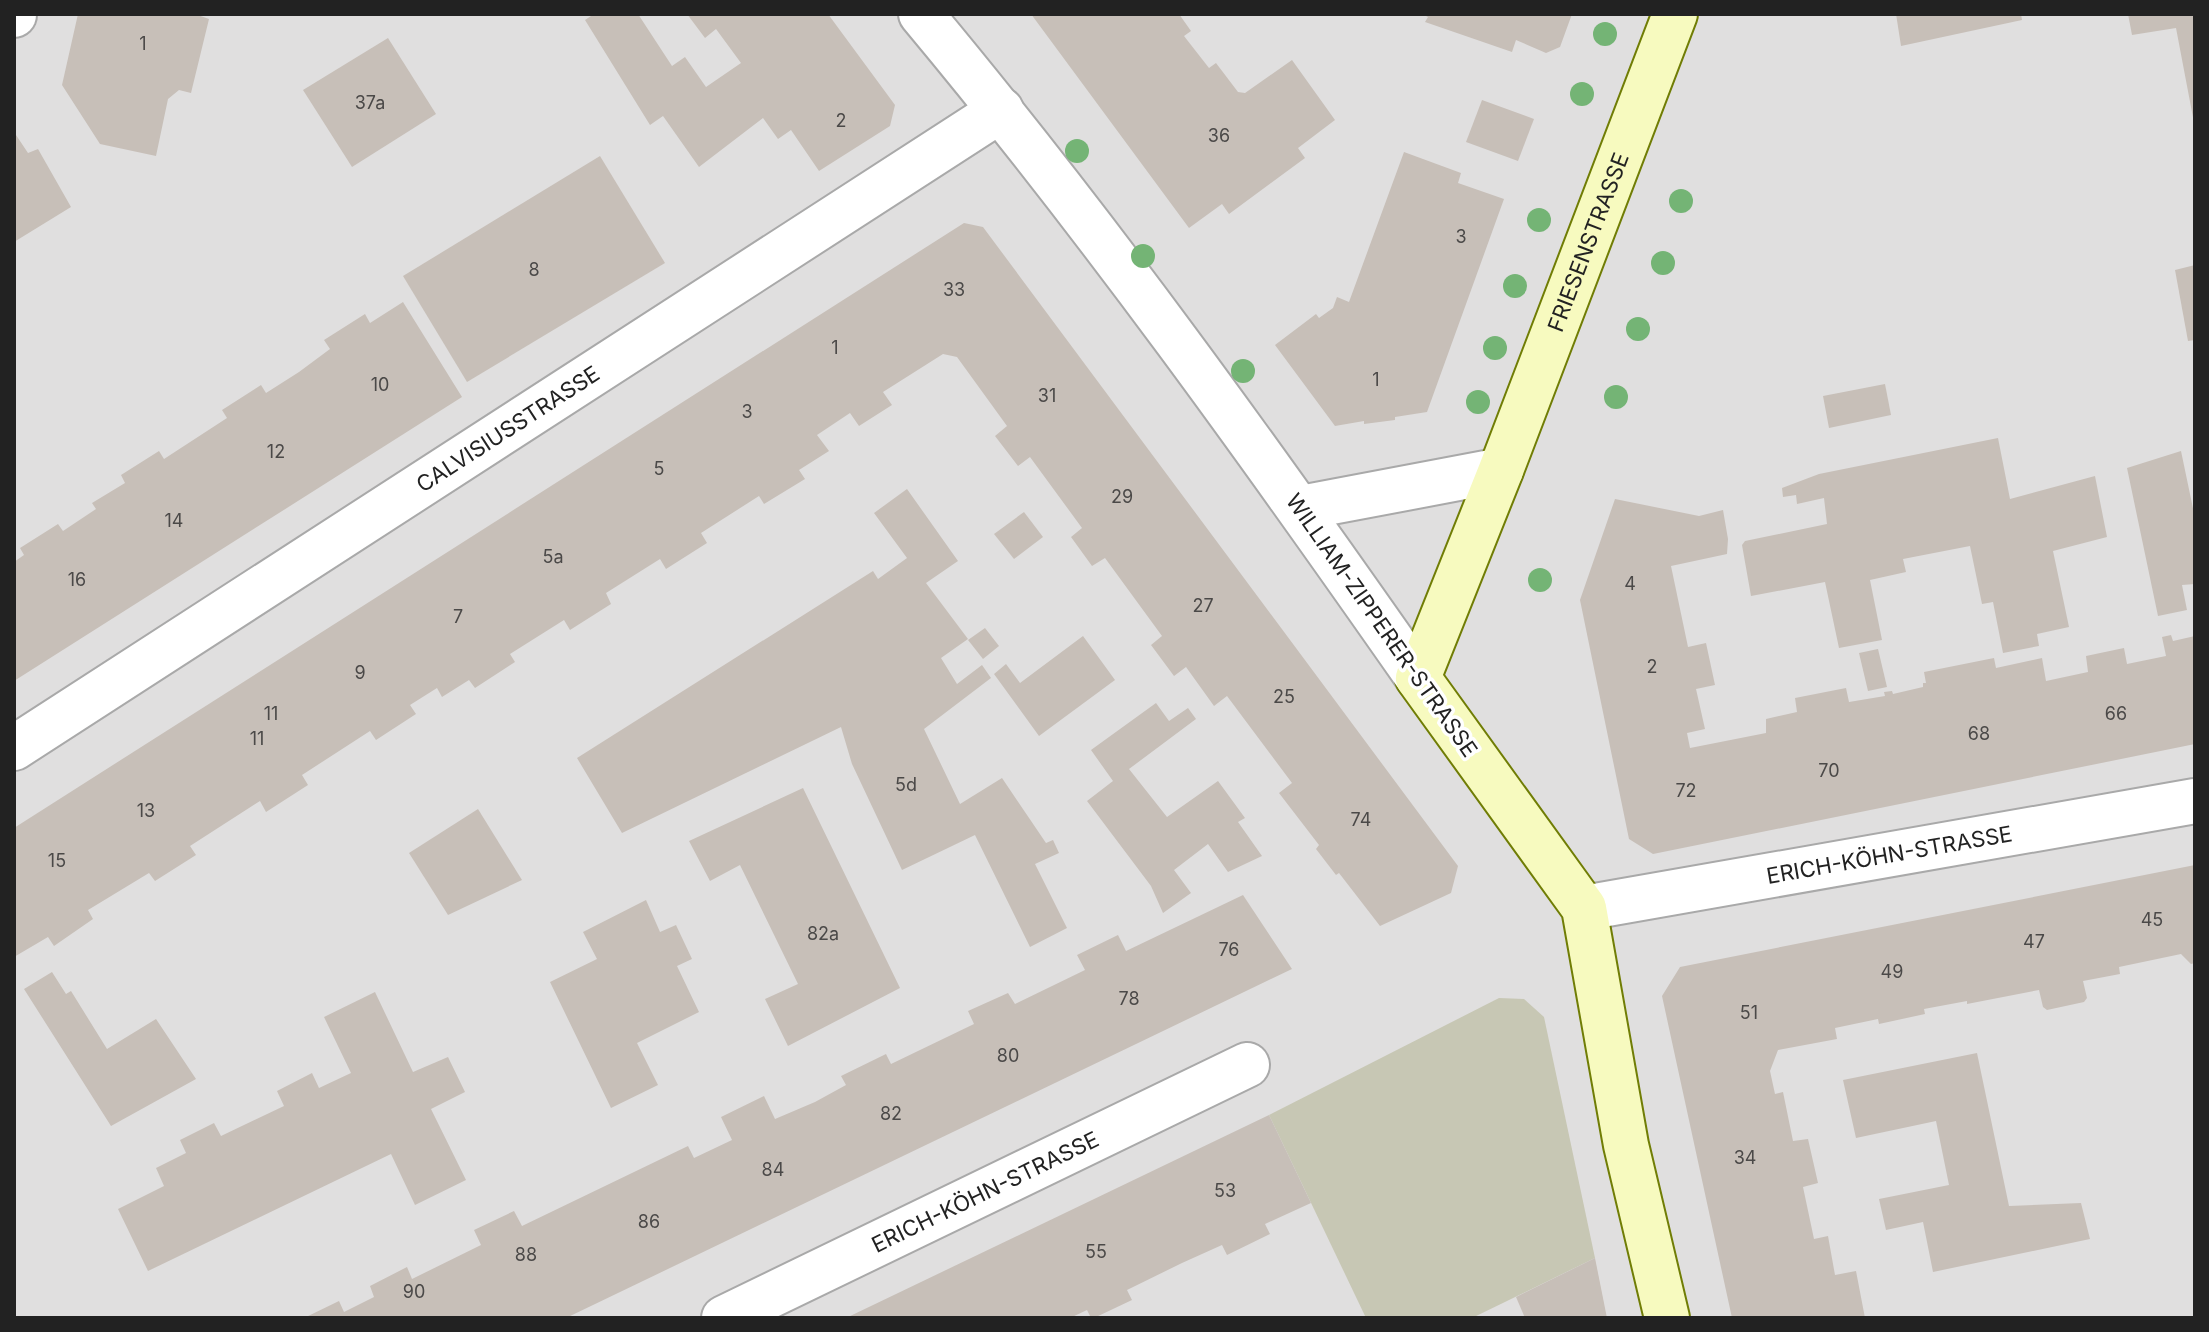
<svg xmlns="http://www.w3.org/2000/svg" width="2209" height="1332" viewBox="0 0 2209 1332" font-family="Inter,sans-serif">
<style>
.residential{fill:#e0dfdf}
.construction{fill:#c7c7b4}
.building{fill:#c7bfb8}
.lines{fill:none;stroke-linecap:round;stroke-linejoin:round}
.street-casing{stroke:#a9a9a9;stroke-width:48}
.secondary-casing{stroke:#707d05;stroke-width:48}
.street{stroke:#fff;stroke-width:44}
.secondary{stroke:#f7fabf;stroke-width:44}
.tree{fill:#74b475}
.labels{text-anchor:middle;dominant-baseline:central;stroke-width:7;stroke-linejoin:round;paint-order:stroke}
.number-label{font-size:18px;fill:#4b4948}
.street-label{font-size:22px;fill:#222;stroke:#fff}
</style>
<rect width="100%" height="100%" fill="#f2efe9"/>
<rect class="residential" x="14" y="14" width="2181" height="1304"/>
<polygon class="construction" points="1499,998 1524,999 1544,1017 1595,1258 1472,1318 1366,1318 1269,1115"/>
<g class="building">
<polygon points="78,14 195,14 209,19 191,93 179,90 168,99 156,156 100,144 62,85"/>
<polygon points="594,14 638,14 672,66 685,57 706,87 741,63 716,29 705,38 687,14 828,14 895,105 890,126 819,171 791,130 778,139 763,118 699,167 663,116 650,125 585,20"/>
<polygon points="1031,14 1179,14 1191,31 1184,36 1209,68 1216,63 1238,92 1245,93 1292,60 1335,120 1298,148 1305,158 1229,214 1222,204 1189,228"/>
<polygon points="1422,14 1572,14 1560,47 1546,53 1516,40 1512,52 1425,22 1428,17"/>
<polygon points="1896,14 2021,14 2022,20 1901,46"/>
<polygon points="2128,14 2195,14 2195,128 2176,28 2132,35"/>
<polygon points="388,38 436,114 352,167 303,90"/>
<polygon points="1482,100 1534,119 1518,161 1466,142"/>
<polygon points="14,132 28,153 38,149 71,207 14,242"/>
<polygon points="1404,152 1461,173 1458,183 1504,199 1427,412 1395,417 1395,420 1364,424 1364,421 1335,426 1275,345 1316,314 1319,318 1333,308 1337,297 1349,302"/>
<polygon points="600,156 665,263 467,382 403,276"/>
<polygon points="964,223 983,227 1458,866 1451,893 1380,926 1339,873 1336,875 1316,849 1319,845 1279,793 1292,783 1227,696 1214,706 1186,667 1174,676 1151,645 1162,636 1105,558 1092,566 1071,537 1082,528 1030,457 1018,466 995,436 1007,426 957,357 943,354 883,392 892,405 859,426 850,413 817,435 829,451 799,470 805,479 764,504 759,496 701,533 707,543 666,569 660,559 606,593 611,604 570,630 564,620 510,654 515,662 475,688 469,680 442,697 437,688 410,705 416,714 376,740 370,731 302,775 308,785 266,812 260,801 190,846 196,855 155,881 149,873 88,910 93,919 54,946 48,937 14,957 14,828"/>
<polygon points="2195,265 2195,340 2188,341 2175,270"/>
<polygon points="403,302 462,397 14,681 14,562 24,555 20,548 58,524 63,531 96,509 92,503 125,483 121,475 159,451 164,459 227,418 222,410 261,385 266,393 299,372 330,349 324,340 365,314 370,323"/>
<polygon points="1885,384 1891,415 1829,428 1823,396"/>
<polygon points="1998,438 2010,499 2095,476 2107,537 2053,551 2069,627 2037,634 2039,646 2003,653 1993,602 1982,604 1970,546 1903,559 1906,572 1870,580 1882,640 1839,648 1825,582 1751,596 1742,545 1745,541 1827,524 1824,498 1797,504 1796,495 1783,497 1782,488 1819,474"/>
<polygon points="2181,451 2195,518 2195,584 2182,585 2187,610 2158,616 2127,468"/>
<polygon points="907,489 958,561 926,583 968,639 941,658 957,684 982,665 991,678 924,729 960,804 1002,778 1046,843 1053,840 1059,853 1035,864 1067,928 1030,947 975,835 902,870 852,764 841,727 622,833 577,758 873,571 878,579 907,558 874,513"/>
<polygon points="1615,499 1699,516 1723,510 1728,539 1727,554 1671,566 1688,647 1706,643 1715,685 1696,689 1705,729 1687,733 1690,748 1766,733 1766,719 1797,712 1795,698 1846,688 1849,702 1885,696 1884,692 1892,691 1893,694 1923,687 1923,683 1926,683 1924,672 1994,658 1996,668 2042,658 2046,681 2088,672 2086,656 2124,648 2127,664 2166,656 2162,637 2171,635 2173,641 2195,636 2195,744 1653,854 1629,839 1580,600"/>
<polygon points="1024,512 1043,537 1014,559 994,534"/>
<polygon points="985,628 999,646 983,659 968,640"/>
<polygon points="1083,636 1115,680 1039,736 994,674 1006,664 1020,683"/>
<polygon points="1878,649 1887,687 1868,691 1859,653"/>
<polygon points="1156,703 1169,721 1188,708 1196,719 1129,769 1167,817 1218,781 1245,818 1238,822 1262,856 1228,872 1208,844 1174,870 1191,893 1163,913 1151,886 1087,801 1113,781 1091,750"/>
<polygon points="803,788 900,988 788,1046 765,999 798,984 740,865 710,881 689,841"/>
<polygon points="478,809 522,880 448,915 409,853"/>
<polygon points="2195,865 2195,963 2191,964 2181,954 2119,967 2120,974 2083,981 2087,998 2084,1002 2047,1010 2043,1007 2039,990 1967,1004 1967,1001 1924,1009 1925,1014 1879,1024 1878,1019 1835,1028 1837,1039 1778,1050 1770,1071 1775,1094 1783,1092 1793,1141 1808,1139 1818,1183 1803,1187 1814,1239 1828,1236 1835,1275 1856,1271 1865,1318 1732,1318 1662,996 1680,967"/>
<polygon points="1243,895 1292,969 566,1318 304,1318 339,1301 344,1312 374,1297 370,1286 407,1267 412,1279 481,1245 474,1230 514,1211 522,1226 688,1146 694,1158 732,1140 721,1117 764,1096 775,1119 815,1102 846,1085 841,1076 886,1054 891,1064 974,1024 968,1011 1008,993 1015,1004 1085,970 1077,955 1118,935 1126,951"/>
<polygon points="646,900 660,932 676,925 692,959 677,966 699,1012 637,1043 658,1085 611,1108 550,982 597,959 583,932"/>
<polygon points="52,972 66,994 71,991 107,1049 156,1019 196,1079 111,1126 24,989"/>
<polygon points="375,992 413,1072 448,1057 465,1092 431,1109 466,1180 415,1205 391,1154 148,1271 118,1209 164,1186 156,1168 186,1153 180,1140 214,1123 221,1136 284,1106 277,1091 312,1073 319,1088 351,1073 324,1017"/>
<polygon points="1977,1053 2009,1206 2081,1203 2090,1239 1933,1272 1923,1222 1886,1230 1879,1199 1949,1185 1936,1121 1856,1138 1843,1080"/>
<polygon points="1269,1115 1311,1203 1265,1224 1270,1234 1227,1255 1222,1245 1182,1263 1127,1290 1132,1300 1094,1318 1091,1318 1087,1310 1070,1318 846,1318"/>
<polygon points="1595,1258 1607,1318 1525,1318 1516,1297"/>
</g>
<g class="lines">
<g class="street-casing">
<g id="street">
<path d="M921,14C1098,226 1260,452 1418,678"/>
<polyline points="14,15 14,14"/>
<polyline points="1300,508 1501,470"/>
<path id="s1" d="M14,748L1001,110"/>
<path id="s2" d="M1584,908L2195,801"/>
<path id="s3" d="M724,1318L1247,1065"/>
</g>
</g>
<g class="secondary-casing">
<g id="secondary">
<path id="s4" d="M1667,1318L1626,1145L1584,908L1418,678L1501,470L1675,14"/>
</g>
</g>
<use href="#street" class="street"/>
<use href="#secondary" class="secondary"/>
</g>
<g class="tree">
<circle cx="1605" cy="34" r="12"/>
<circle cx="1582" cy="94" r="12"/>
<circle cx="1077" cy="151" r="12"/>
<circle cx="1681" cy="201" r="12"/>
<circle cx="1539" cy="220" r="12"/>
<circle cx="1143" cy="256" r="12"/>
<circle cx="1663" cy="263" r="12"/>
<circle cx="1515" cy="286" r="12"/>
<circle cx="1638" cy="329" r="12"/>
<circle cx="1495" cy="348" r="12"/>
<circle cx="1243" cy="371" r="12"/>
<circle cx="1616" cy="397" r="12"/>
<circle cx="1478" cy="402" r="12"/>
<circle cx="1540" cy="580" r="12"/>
</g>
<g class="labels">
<g class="number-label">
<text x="143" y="43">1</text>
<text x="370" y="102">37a</text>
<text x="841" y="120">2</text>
<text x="1219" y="135">36</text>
<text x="1461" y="236">3</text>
<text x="534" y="269">8</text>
<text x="954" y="289">33</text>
<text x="835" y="347">1</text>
<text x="1376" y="379">1</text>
<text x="380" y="384">10</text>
<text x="1047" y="395">31</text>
<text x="747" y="411">3</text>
<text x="276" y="451">12</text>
<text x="659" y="468">5</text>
<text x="1122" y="496">29</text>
<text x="174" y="520">14</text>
<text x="553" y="556">5a</text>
<text x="77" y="579">16</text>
<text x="1630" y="583">4</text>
<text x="1203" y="605">27</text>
<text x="458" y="616">7</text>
<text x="1652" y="666">2</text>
<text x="360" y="672">9</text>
<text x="1284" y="696">25</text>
<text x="271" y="713">11</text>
<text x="2116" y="713">66</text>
<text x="1979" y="733">68</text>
<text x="257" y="738">11</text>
<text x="1829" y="770">70</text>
<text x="906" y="784">5d</text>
<text x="1686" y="790">72</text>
<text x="146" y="810">13</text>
<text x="1361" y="819">74</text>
<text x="57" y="860">15</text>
<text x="2152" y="919">45</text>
<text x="823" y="933">82a</text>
<text x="2034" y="941">47</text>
<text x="1229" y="949">76</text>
<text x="1892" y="971">49</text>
<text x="1129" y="998">78</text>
<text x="1749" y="1012">51</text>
<text x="1008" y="1055">80</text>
<text x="891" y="1113">82</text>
<text x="1745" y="1157">34</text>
<text x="773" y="1169">84</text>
<text x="1225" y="1190">53</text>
<text x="649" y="1221">86</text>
<text x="1096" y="1251">55</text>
<text x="526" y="1254">88</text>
<text x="414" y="1291">90</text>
</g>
<g class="street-label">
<text stroke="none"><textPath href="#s4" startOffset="1170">FRIESENSTRASSE</textPath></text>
<text stroke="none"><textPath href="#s1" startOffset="588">CALVISIUSSTRASSE</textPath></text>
<text transform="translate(1382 625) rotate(55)">WILLIAM-ZIPPERER-STRASSE</text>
<text stroke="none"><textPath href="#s2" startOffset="310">ERICH-KÖHN-STRASSE</textPath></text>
<text stroke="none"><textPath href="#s3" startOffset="290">ERICH-KÖHN-STRASSE</textPath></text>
</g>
</g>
<rect width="2209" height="1332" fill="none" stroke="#222222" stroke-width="32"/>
</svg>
